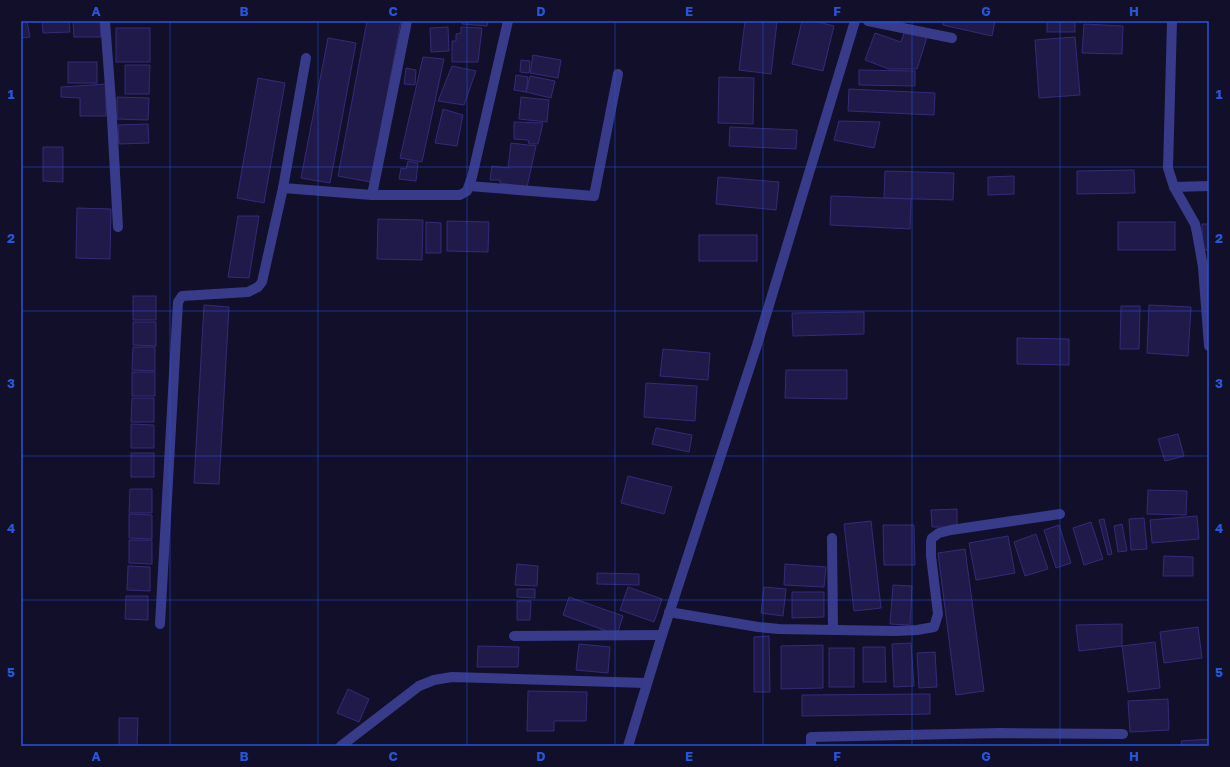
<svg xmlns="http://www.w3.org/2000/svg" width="1230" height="767" viewBox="0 0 1230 767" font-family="'Golos Text',sans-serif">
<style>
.building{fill:#201a4b;stroke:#342b78}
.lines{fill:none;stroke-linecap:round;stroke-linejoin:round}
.service{stroke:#383b8a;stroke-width:10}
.minor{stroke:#383b8a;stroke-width:10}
.grid{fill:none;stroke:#2655da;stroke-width:1;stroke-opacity:0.55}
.neatline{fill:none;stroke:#2655da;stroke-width:1.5}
.grid-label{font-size:13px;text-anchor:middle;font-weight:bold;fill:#2655da}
</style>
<rect width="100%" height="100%" fill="#110f29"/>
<g class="building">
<polygon points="21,21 27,21 30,37 21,38"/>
<polygon points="42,21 69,21 70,32 43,33"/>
<polygon points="73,21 100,21 101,37 74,37"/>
<polygon points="367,21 401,21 371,182 338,176"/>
<polygon points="462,21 488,21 487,26 462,24"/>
<polygon points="745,21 777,22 771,74 739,70"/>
<polygon points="802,21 814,21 834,26 823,71 792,64"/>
<polygon points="943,21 995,21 992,36 943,25"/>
<rect x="1047" y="21" width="28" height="11"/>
<polygon points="1084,24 1123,26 1122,54 1082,53"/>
<polygon points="448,27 449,51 431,52 430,28"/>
<polygon points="461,27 482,28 478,62 452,62 452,41 456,41 456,34 461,33"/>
<rect x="116" y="28" width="34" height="34"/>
<polygon points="905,30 927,37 917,69 889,69 865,60 875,33 901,42"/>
<polygon points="1075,37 1080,95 1039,98 1035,40"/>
<polygon points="328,38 356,43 330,183 301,178"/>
<polygon points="533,55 561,60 558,78 530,73"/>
<polygon points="423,57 444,59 422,162 400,158"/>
<polygon points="521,60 530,61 529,73 520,72"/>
<rect x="68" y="62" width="29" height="21"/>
<polygon points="125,65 150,65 149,94 125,94"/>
<polygon points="452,66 476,71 464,105 438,101"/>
<polygon points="406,68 416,70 415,85 404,84"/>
<polygon points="859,70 915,71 915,86 859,85"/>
<polygon points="516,75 528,77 526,92 514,90"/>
<polygon points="530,76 555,81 551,98 526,92"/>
<polygon points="719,77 754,78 753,124 718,123"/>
<polygon points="258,78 285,83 264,203 237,198"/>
<polygon points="106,84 106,116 80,116 80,98 61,97 61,87"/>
<polygon points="849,89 935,93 934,115 848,111"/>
<polygon points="117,97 149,98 148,120 117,119"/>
<polygon points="521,97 549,100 547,122 519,119"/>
<polygon points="443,109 463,115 457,146 435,143"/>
<polygon points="839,121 880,122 874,148 834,140"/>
<polygon points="514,122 543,123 538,144 529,144 528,140 514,139"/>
<polygon points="148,124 149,143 119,144 118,125"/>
<polygon points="730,127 797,130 796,149 729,146"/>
<polygon points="511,143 536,146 527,187 500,183 500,180 490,180 492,166 508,168"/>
<polygon points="43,147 63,147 63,182 43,181"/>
<polygon points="408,161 418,163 416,181 399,179 401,168 406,169"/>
<polygon points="1134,170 1135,193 1077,194 1077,171"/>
<polygon points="885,171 954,173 953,200 884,198"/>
<polygon points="1014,176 1014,194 988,195 988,177"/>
<polygon points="718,177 779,182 776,210 716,204"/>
<polygon points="831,196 911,199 910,229 830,225"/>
<polygon points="77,208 111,209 110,259 76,258"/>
<polygon points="238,216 259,216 249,278 228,277"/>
<polygon points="378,219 423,220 422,260 377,259"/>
<polygon points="447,221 489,222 488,252 447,251"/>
<polygon points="426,222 441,223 441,253 426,253"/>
<rect x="1118" y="222" width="57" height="28"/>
<rect x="1202" y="224" width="7" height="26"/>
<rect x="699" y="235" width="58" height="26"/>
<rect x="133" y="296" width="23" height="24"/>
<polygon points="204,305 229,307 219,484 194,483"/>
<polygon points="1149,305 1191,307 1188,356 1147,353"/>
<polygon points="1121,306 1140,306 1139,349 1120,349"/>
<polygon points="864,312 864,334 793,336 792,313"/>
<polygon points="133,322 156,322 156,346 133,345"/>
<polygon points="1017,338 1069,339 1069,365 1017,364"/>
<polygon points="133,347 155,347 155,371 132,370"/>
<polygon points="663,349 710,353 708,380 660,376"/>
<polygon points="786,370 847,370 847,399 785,398"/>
<rect x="132" y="372" width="23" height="24"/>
<polygon points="646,383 697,386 695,421 644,417"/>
<polygon points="132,398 154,398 154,422 131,422"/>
<polygon points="131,424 154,425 154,448 131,448"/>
<polygon points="656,428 692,435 689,452 652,444"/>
<polygon points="1178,434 1184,456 1165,461 1158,439"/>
<rect x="131" y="453" width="23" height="24"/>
<polygon points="628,476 672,487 664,514 621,503"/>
<polygon points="130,489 152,489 152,513 129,513"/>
<polygon points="1148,490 1187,491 1186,515 1147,514"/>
<polygon points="957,509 957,527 932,527 931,510"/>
<polygon points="129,514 152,515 152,539 129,538"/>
<polygon points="1197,516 1199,539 1152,543 1150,520"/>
<polygon points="1144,518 1147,549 1131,550 1129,519"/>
<polygon points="1104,519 1112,554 1108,555 1099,520"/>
<polygon points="871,521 881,608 854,611 844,524"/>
<polygon points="1091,522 1103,559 1084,565 1073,528"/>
<polygon points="1122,524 1127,551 1118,552 1114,526"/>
<polygon points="883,525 914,525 915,565 884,565"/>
<polygon points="1059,525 1071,563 1056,568 1044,530"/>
<polygon points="1036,534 1048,569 1025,576 1014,542"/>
<polygon points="1008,536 1015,573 976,580 969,543"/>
<polygon points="129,540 152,540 152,564 129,563"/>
<polygon points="965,549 984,691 956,695 938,553"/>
<polygon points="1164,556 1193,557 1193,576 1163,576"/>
<polygon points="517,564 538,566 537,586 515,585"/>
<polygon points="785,564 826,567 824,587 784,585"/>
<polygon points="128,566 150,567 150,591 127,590"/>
<polygon points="597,573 639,574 639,585 597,584"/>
<polygon points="893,585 912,586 910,625 890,624"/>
<polygon points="628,587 662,599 654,622 620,610"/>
<polygon points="764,587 786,589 783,616 761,613"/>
<polygon points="517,589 535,589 535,598 517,597"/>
<polygon points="792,592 824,592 824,617 792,618"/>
<polygon points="126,596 148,596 148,620 125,619"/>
<polygon points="569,597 623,616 617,635 563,615"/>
<polygon points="517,601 531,601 530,620 517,620"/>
<polygon points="1122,624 1122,646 1079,651 1076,625"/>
<polygon points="1198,627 1202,658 1164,663 1160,632"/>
<polygon points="769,636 770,692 754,692 754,637"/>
<polygon points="1155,642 1160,688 1128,692 1122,646"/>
<polygon points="911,643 914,686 894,687 892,644"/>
<polygon points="579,644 610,647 608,673 576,670"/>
<polygon points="823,645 823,688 781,689 781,646"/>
<polygon points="478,646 519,647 518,667 477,667"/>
<polygon points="863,647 885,647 886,682 863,682"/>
<rect x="829" y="648" width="25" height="39"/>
<polygon points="935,652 937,687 919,688 917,653"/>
<polygon points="348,689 369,699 359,722 337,713"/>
<polygon points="528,691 587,692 586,721 554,721 554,731 527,731"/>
<polygon points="930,694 930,714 802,716 802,695"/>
<polygon points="1168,699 1169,730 1130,732 1128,701"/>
<polygon points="119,718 138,718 137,746 119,746"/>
<polygon points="1209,739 1209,746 1182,746 1181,741"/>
</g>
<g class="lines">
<g class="service">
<polyline points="868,21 952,38"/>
<polyline points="341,746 419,686 434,680 452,677 646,683"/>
</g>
<g class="minor">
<polyline points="105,21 111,101 118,227"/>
<polyline points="1172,21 1168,168 1174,187 1195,224 1197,233 1203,267 1209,346"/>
<polyline points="306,58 283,188 372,195 460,195 467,191 472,177 508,21"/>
<polyline points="469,186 594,196 618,74"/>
<polyline points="1174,187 1209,186"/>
<polyline points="372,195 407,21"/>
<polyline points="832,538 833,630"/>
<polyline points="669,612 758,627 779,629 895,631 917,630 934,627 938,614 931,556 931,541 932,538 939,533 951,530 1060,514"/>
<polyline points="160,624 178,302 182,296 248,292 258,287 262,282 283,188"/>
<polyline points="514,636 662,635"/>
<polyline points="628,746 662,635 757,345 855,21"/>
<polyline points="811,746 811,737 1000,733 1123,734"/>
</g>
</g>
<path class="grid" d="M170,21V746M318,21V746M467,21V746M615,21V746M763,21V746M912,21V746M1060,21V746M21,167H1209M21,311H1209M21,456H1209M21,600H1209"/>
<rect width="1230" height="767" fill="none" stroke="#110f29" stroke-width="44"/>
<rect x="22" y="22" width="1186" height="723" class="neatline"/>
<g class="grid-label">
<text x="96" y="16">A</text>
<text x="244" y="16">B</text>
<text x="393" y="16">C</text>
<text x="541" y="16">D</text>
<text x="689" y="16">E</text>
<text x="837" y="16">F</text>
<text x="986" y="16">G</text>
<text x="1134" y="16">H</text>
<text x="11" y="99">1</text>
<text x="1219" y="99">1</text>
<text x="11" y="243">2</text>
<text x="1219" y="243">2</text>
<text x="11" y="388">3</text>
<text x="1219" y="388">3</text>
<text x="11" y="533">4</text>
<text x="1219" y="533">4</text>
<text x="11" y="677">5</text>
<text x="1219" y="677">5</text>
<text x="96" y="761">A</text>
<text x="244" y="761">B</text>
<text x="393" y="761">C</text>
<text x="541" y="761">D</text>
<text x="689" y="761">E</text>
<text x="837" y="761">F</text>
<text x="986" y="761">G</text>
<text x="1134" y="761">H</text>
</g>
</svg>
